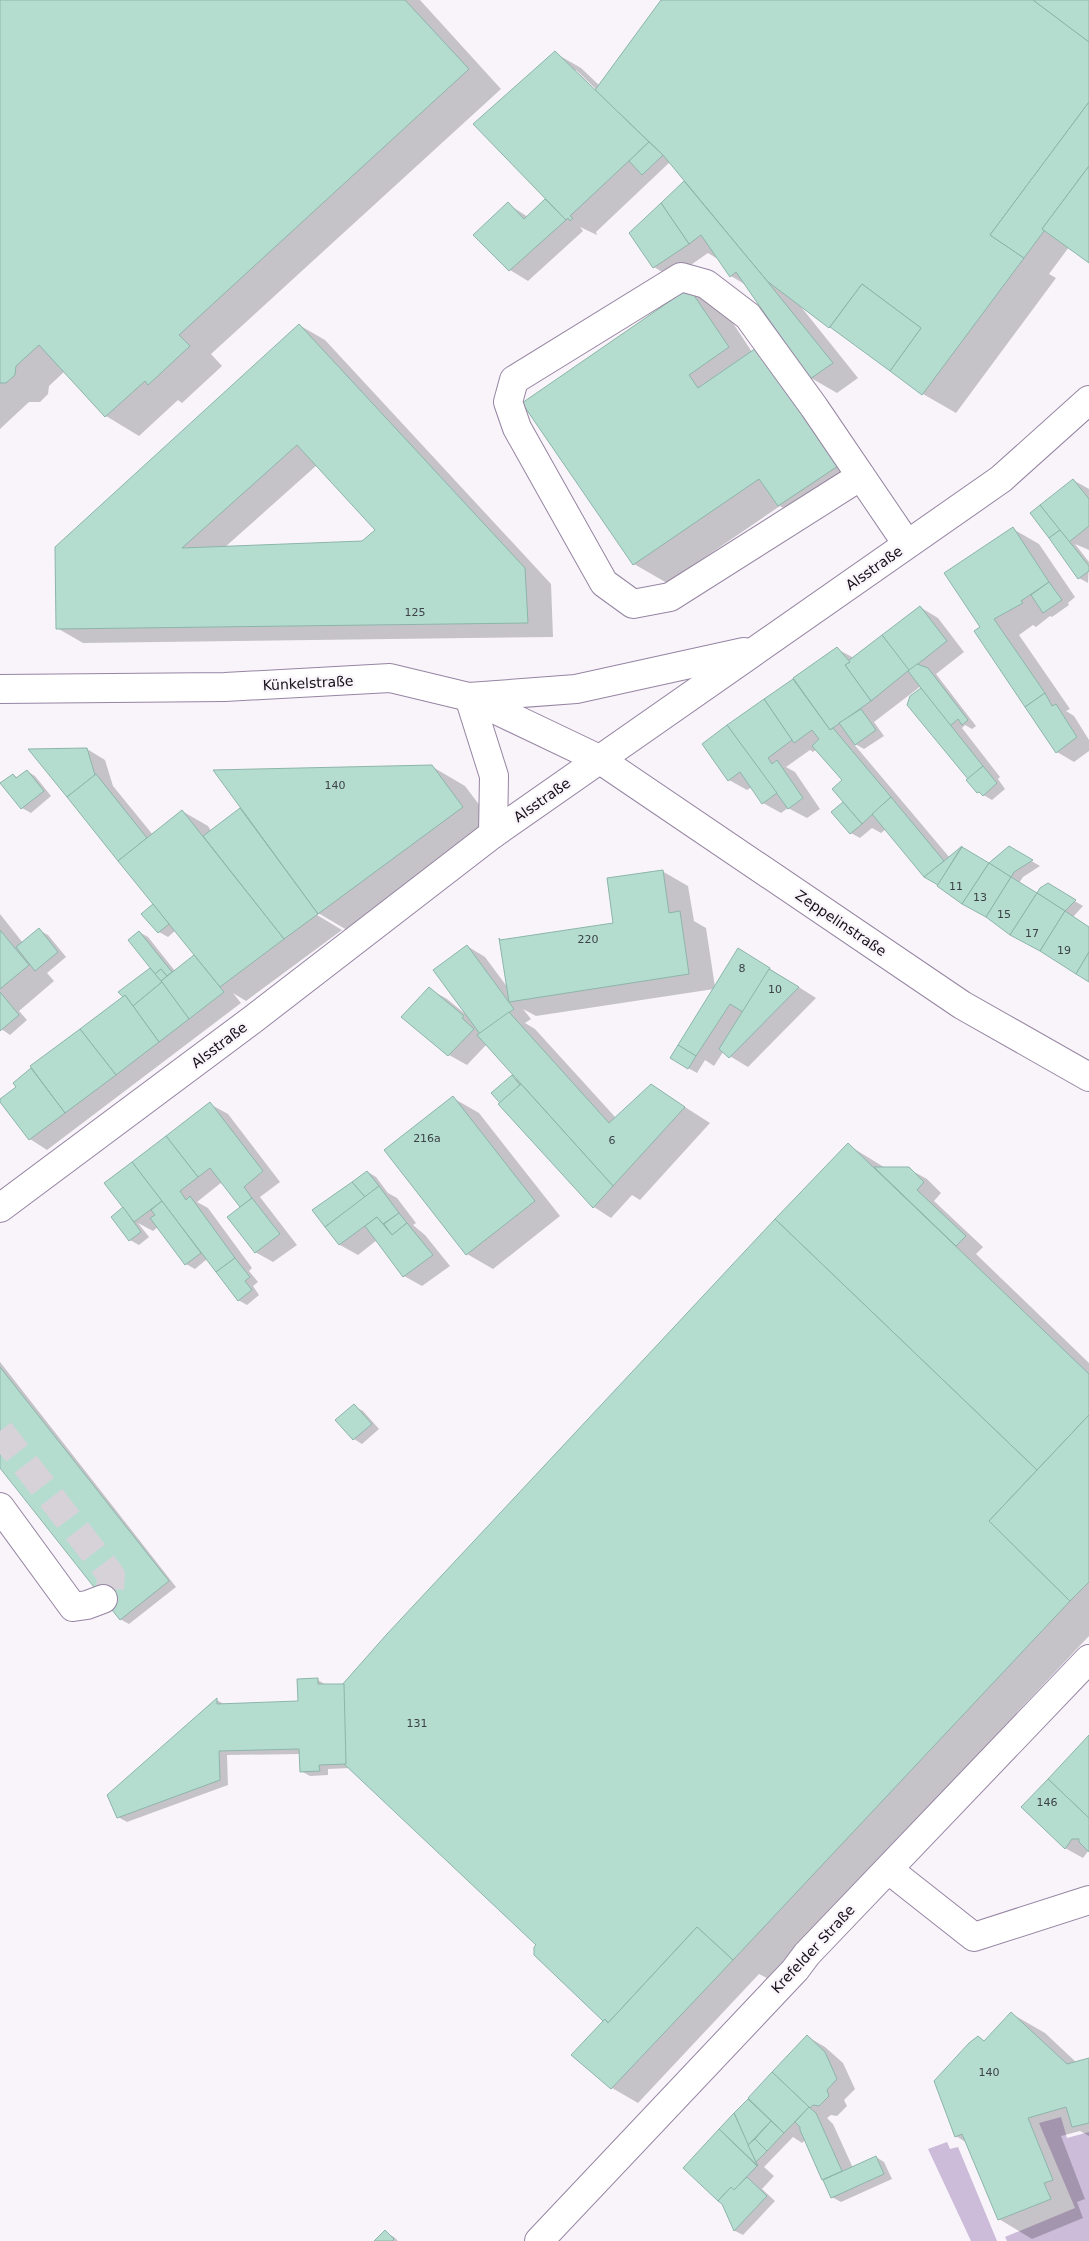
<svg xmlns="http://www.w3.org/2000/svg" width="1089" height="2241" viewBox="0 0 1089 2241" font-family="'DejaVu Sans',sans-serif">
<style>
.green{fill:#ccbbd9}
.shadow{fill:#0003;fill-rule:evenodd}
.building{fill:#b4ddd0;stroke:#8db5a9;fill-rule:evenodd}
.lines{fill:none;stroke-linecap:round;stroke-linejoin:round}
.minor-tunnel{stroke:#d6d2d8;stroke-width:28;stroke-dasharray:28 14;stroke-linecap:butt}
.minor-casing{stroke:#9685a2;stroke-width:30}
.major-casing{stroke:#9685a2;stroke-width:30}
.minor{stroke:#fff;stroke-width:28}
.major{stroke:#fff;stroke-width:28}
.labels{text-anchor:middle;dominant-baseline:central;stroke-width:4.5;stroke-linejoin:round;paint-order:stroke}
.number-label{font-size:11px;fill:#3d4247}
.street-label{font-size:14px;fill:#150e19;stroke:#f8f4fa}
</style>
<rect width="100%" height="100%" fill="#f8f4fa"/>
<g class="green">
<polygon points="1061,2117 1067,2138 1089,2132 1089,2241 1007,2241 1005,2237 1075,2208 1039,2123"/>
<polygon points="947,2142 950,2149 958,2147 997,2241 971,2241 928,2149"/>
</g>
<g class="shadow">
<polygon points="0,0 420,0 501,89 211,354 222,366 182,403 178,400 139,436 106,416 65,371 49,386 48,394 40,402 29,402 0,429"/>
<path d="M663,0H1089V261L1069,247L1049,274L1056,278L956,413L923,394L798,303L858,378L837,393L811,378L746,285L731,276L718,257L716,258L708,253L672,278L654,267L684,183L690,186L670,162L596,232L597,235L580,227L583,231L528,281L510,270L474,235L508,204L528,217L545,201L551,204L555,53L581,68L600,86ZM576,70L600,93L599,95L574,72Z"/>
<polygon points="690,289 723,308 752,352 876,482 812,524 780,506 667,583 634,564"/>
<path d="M299,325L325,340L551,584L553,637L83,643L57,628ZM317,465L377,530L362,543L224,548Z"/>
<polygon points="1073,480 1089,489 1089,550 1075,544 1089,562 1088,583 1079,578 1032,513"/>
<polygon points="1013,529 1039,544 1075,597 1068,603 1069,605 1052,617 1050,616 1036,627 1033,625 1019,635 1070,709 1066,711 1074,716 1089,740 1089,751 1074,762 1057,752 981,627"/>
<polygon points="920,607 938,618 964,652 936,674 976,726 972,729 965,725 962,728 1000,777 998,779 1005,789 992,800 978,792 921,686 874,722 884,736 864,749 853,743 950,858 961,848 989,865 993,859 1009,848 1040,866 1023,877 1019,883 1037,894 1048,885 1083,906 1073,917 1089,927 1089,980 886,829 881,833 872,828 860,838 851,833 833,812 843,803 848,805 844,781 817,749 813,752 810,750 786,767 795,772 820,809 807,818 788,808 781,813 763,803 752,787 747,790 729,780 703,744 837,649 854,658"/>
<polygon points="87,749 105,760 113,786 153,835 182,811 208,826 211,831 240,809 245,812 431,766 465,786 496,827 352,933 313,910 312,912 342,930 246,1001 233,993 241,1003 47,1150 30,1139 0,1100 17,1087 14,1083 124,997 120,992 152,968 139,932 148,937 175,971 194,957 199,960 176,930 168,937 159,932 144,914 155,904 31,750"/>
<polygon points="27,771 35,776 51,796 31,813 22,808 13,775 18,778"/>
<polygon points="662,871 688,886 694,921 706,928 715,987 756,960 816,998 748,1067 723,1052 714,1066 705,1060 697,1073 688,1068 714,989 536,1016 523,1009 531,1019 525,1023 535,1029 616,1118 652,1086 710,1123 640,1200 632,1195 611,1218 594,1207 500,1104 512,1077 520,1081 487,1044 467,1065 449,1055 429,989 447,999 464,1013 467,946 485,957 508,988 615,924"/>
<polygon points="0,914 23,943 39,930 48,935 66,957 47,973 54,981 19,1011 27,1020 10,1035 0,1028"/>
<polygon points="453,1098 479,1113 560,1216 493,1269 467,1254"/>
<polygon points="210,1104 228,1114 280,1182 260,1197 297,1245 273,1262 255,1252 242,1207 222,1182 197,1202 208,1208 252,1268 249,1271 258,1282 253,1286 259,1295 247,1305 238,1300 207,1259 195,1269 186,1264 158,1227 153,1231 138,1223 149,1237 139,1245 130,1240 123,1209"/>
<polygon points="848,1145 887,1169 909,1169 927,1179 941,1193 934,1201 983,1247 976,1254 1089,1363 1089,1636 767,1978 759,1974 638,2103 612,2088 605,2021 538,1945 351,1768 328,1769 328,1775 310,1776 301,1771 301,1754 227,1755 228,1785 127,1822 118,1817 109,1795 217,1700 225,1705 299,1702 318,1680 326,1685 343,1687"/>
<polygon points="368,1172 376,1177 388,1193 397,1198 416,1223 413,1225 425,1235 450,1266 422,1286 404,1276 377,1240 358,1255 340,1245 314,1211"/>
<polygon points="0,1362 176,1587 129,1624 120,1619 0,1466"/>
<polygon points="354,1406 363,1411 379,1429 362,1444 354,1439"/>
<polygon points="1089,1737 1089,1850 1083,1858 1065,1848"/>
<polygon points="1012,2014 1045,2033 1077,2063 1089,2059 1089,2136 1080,2131 1061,2136 1085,2199 1077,2202 1083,2218 1032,2239 999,2219 967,2143 956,2136 985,2042"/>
<polygon points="808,2037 825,2047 843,2063 855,2089 844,2100 847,2106 837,2116 831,2115 827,2118 833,2124 853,2168 876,2157 884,2162 892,2179 841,2202 832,2197 805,2140 802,2143 793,2137 764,2167 774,2176 762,2189 775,2201 743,2235 735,2231 723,2204 685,2168 748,2100 754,2104"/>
<polygon points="385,2232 394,2237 398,2241 376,2241"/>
</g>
<g class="building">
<polygon points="0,0 405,0 469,69 179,335 190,346 148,385 145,381 105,417 39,345 16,366 15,375 6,383 0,383"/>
<polygon points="661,0 1033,0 1089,42 1089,102 990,235 1024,258 922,395 890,371 921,328 862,284 829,328 767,281 663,155 595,90"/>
<polygon points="1033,0 1089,0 1089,42"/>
<polygon points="555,51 649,142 570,216 573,218 570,221 568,218 566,220 473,124"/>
<polygon points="1089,102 1089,166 1042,229 1044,231 1024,258 990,235"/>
<polygon points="649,142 663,155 642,175 629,161"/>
<polygon points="1089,166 1089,263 1042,229"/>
<polygon points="684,181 767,281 833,363 810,379 736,272 730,277 701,235 689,244 661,203"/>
<polygon points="545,199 566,220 509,271 473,235 508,202 524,219"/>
<polygon points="661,203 689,244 653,268 629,233"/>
<polygon points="862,284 921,328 890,371 830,327"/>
<polygon points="689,288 729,347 689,375 698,388 762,344 844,462 778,506 759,479 633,565 522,403"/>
<path d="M299,324L525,568L528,623L56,629L55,547ZM297,445L375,530L362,541L182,548Z"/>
<polygon points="1073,479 1089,499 1089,526 1069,542 1040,505"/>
<polygon points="1040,505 1060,530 1049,538 1030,513"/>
<polygon points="1013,527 1049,582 1021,601 1023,603 994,619 1045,693 1025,707 974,631 980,627 944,573"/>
<polygon points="1060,530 1089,566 1089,571 1078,579 1049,538"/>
<polygon points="1049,582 1062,600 1043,613 1031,595"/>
<polygon points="920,606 947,641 909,671 882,635"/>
<polygon points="882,635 909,670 871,701 845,665 850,662 848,661"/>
<polygon points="837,647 850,662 845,665 871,701 830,730 793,678"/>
<polygon points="917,664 928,668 968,720 962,725 958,719 950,726 908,671"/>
<polygon points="793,679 830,730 833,728 891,797 862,824 832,789 842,780 812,746 819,739 812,730 794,743 764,699"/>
<polygon points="921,688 983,766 968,779 907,705 910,696"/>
<polygon points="1045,693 1052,706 1056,704 1077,737 1056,753 1025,707"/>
<polygon points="764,699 792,740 768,758 772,764 777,760 803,798 788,809 727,725"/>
<polygon points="861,709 876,730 855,745 839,723"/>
<polygon points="727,725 777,793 762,804 740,772 728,781 702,744"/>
<polygon points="87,748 95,775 67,797 28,749"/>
<polygon points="432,765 463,807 318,914 213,770"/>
<polygon points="983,766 997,783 983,796 979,792 977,793 966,780"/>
<polygon points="27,770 44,791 21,809 0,783 13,774 16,778"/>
<polygon points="96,774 147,838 118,861 67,797"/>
<polygon points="891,797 944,861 924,877 872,814"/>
<polygon points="843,802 862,824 850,834 831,812"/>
<polygon points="240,808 318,914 284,939 203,836"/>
<polygon points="182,810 284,939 220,987 118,861"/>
<polygon points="962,846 938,885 924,877 944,861"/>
<polygon points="1009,846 1033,860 1014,872 1011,877 989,863"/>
<polygon points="962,847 989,863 962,904 937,886"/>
<polygon points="989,863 1011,877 986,917 962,904"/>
<polygon points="663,870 669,913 680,911 689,974 509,1002 499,938 500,940 613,923 607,878"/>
<polygon points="1011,877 1037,893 1010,935 986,917"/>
<polygon points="1048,883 1076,900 1065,911 1037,893 1040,888"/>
<polygon points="1037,893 1065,911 1040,951 1010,935"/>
<polygon points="153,904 169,924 158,933 141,914"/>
<polygon points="1065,911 1089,927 1089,952 1076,974 1040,951"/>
<polygon points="39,928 58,952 35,971 16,947"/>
<polygon points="0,930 29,965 0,989"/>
<polygon points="139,931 172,972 167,976 161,969 155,974 128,940"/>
<polygon points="467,945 514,1009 480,1034 433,970"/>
<polygon points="738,948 770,968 743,1012 730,1004 696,1056 678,1045"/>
<polygon points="1089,952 1089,982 1076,974"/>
<polygon points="194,955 224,992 189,1019 161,981"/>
<polygon points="150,968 162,982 133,1006 125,995 123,997 118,992"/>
<polygon points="161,969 167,976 161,981 155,974"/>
<polygon points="769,969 799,987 729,1058 719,1049"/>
<polygon points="162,982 189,1019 159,1042 133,1006"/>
<polygon points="429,987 464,1016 462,1018 474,1029 448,1056 401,1017"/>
<polygon points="0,992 19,1015 0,1031"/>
<polygon points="125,995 159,1042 116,1075 80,1029"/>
<polygon points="509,1012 609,1123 651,1084 685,1107 613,1186 477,1035"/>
<polygon points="80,1029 116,1075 65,1113 30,1066"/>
<polygon points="678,1045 696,1056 688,1069 670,1058"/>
<polygon points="31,1068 65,1113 29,1140 0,1102 0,1099 16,1087 13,1083"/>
<polygon points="512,1075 520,1085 500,1103 491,1093"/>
<polygon points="521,1084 613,1186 593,1208 498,1104"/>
<polygon points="453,1096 535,1201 466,1255 384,1150"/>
<polygon points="210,1102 263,1171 244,1187 252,1198 240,1207 210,1168 198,1177 166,1136"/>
<polygon points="166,1136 198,1177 180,1191 186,1200 190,1196 235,1258 216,1272 132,1162"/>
<polygon points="848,1143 1089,1374 1089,1415 1037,1470 775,1219"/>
<polygon points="132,1162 162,1201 134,1222 104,1183"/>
<polygon points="874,1167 909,1167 924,1182 917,1190 966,1236 956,1246"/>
<polygon points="367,1171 379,1186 365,1197 352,1182"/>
<polygon points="352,1182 365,1197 325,1227 312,1210"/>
<polygon points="379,1186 399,1213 383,1224 377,1217 339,1245 325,1227"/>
<polygon points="252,1198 280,1234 255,1253 227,1217"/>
<polygon points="162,1201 201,1253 185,1265 150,1218 155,1215 151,1210"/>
<polygon points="123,1207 141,1232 129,1241 111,1217"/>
<polygon points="399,1213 407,1223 392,1235 384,1224"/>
<polygon points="377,1217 392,1235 407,1223 433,1255 403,1277 365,1226"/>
<polygon points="775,1219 1037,1470 989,1521 1070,1601 733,1960 697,1927 608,2023 605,2019 603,2021 534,1955 534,1947 536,1945 343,1763 343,1761 332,1759 327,1753 324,1744 327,1735 334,1729 342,1728 342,1720 330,1712 327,1700 329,1694 341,1686 387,1634"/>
<polygon points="235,1258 250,1277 245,1281 252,1290 238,1301 216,1272"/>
<polygon points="0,1367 169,1581 120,1620 0,1468"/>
<polygon points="354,1404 372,1424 353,1440 335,1420"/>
<polygon points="1089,1415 1089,1582 1070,1601 989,1521"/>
<polygon points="318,1678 318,1684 344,1684 346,1764 319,1765 320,1771 300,1772 299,1749 219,1751 220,1780 117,1818 107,1795 217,1698 217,1704 298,1701 297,1679"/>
<polygon points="1089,1735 1089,1818 1048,1779"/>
<polygon points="1048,1779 1089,1818 1089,1852 1079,1842 1079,1839 1072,1839 1065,1849 1021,1807"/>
<polygon points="697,1927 733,1960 611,2089 571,2055 603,2021 605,2019 608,2023"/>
<polygon points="1011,2012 1067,2064 1089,2058 1089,2123 1072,2127 1066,2107 1028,2118 1053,2180 1044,2183 1051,2199 998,2220 962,2134 955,2137 934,2081 969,2043 978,2036 984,2041"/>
<polygon points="807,2035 825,2052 837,2079 827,2090 829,2096 819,2106 813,2105 810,2108 772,2072"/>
<polygon points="772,2072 809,2107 784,2133 748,2098"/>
<polygon points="748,2099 771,2121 748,2145 734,2113"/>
<polygon points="809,2107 816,2113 842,2171 822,2180 800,2130 800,2127 795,2122"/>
<polygon points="734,2113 756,2162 758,2166 719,2129"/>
<polygon points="771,2121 784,2133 767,2151 755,2139"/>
<polygon points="719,2129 757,2166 734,2190 731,2187 718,2201 683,2168"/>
<polygon points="755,2139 767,2151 756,2162 748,2145"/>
<polygon points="876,2156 884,2174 831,2198 823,2180"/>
<polygon points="747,2177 767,2196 734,2231 722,2204 718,2201 731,2187 734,2190"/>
<polygon points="385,2230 394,2239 392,2241 374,2241"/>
</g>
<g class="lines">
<polyline class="minor-tunnel" points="0,1431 111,1575 110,1590 103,1599"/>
<g class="minor-casing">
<g id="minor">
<polyline points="861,476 670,597 633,604 604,583 517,428 508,402 514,380 681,277 706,284 748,316 814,407 907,544"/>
<polyline points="0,689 225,687 390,678 469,697 599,759 962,1005 1089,1077"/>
<polyline points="493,834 494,776 469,697 576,689 744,652"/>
<polyline points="0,1208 252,1020 493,834 1001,479 1089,400"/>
<polyline points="0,1507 73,1607 87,1605 103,1599"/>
<polyline points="889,1870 974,1937 1089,1900"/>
</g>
</g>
<g class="major-casing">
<polyline id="major" points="539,2241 795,1970 807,1954 1089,1659"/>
</g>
<use href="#minor" class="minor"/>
<use href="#major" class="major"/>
</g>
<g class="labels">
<g class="number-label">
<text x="415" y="612">125</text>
<text x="335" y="785">140</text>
<text x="956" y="886">11</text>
<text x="980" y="897">13</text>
<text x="1004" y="914">15</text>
<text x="1032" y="933">17</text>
<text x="588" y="939">220</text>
<text x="1064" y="950">19</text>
<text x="742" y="968">8</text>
<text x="775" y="989">10</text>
<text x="427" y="1138">216a</text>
<text x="612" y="1140">6</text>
<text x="417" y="1723">131</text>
<text x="1047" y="1802">146</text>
<text x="989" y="2072">140</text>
</g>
<g class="street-label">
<text transform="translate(874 568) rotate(-35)">Alsstraße</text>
<text transform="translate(308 683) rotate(-3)">Künkelstraße</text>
<text transform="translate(542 800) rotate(-35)">Alsstraße</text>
<text transform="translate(841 923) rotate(34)">Zeppelinstraße</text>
<text transform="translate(219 1045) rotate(-37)">Alsstraße</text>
<text transform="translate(813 1949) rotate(-47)">Krefelder Straße</text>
</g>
</g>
</svg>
